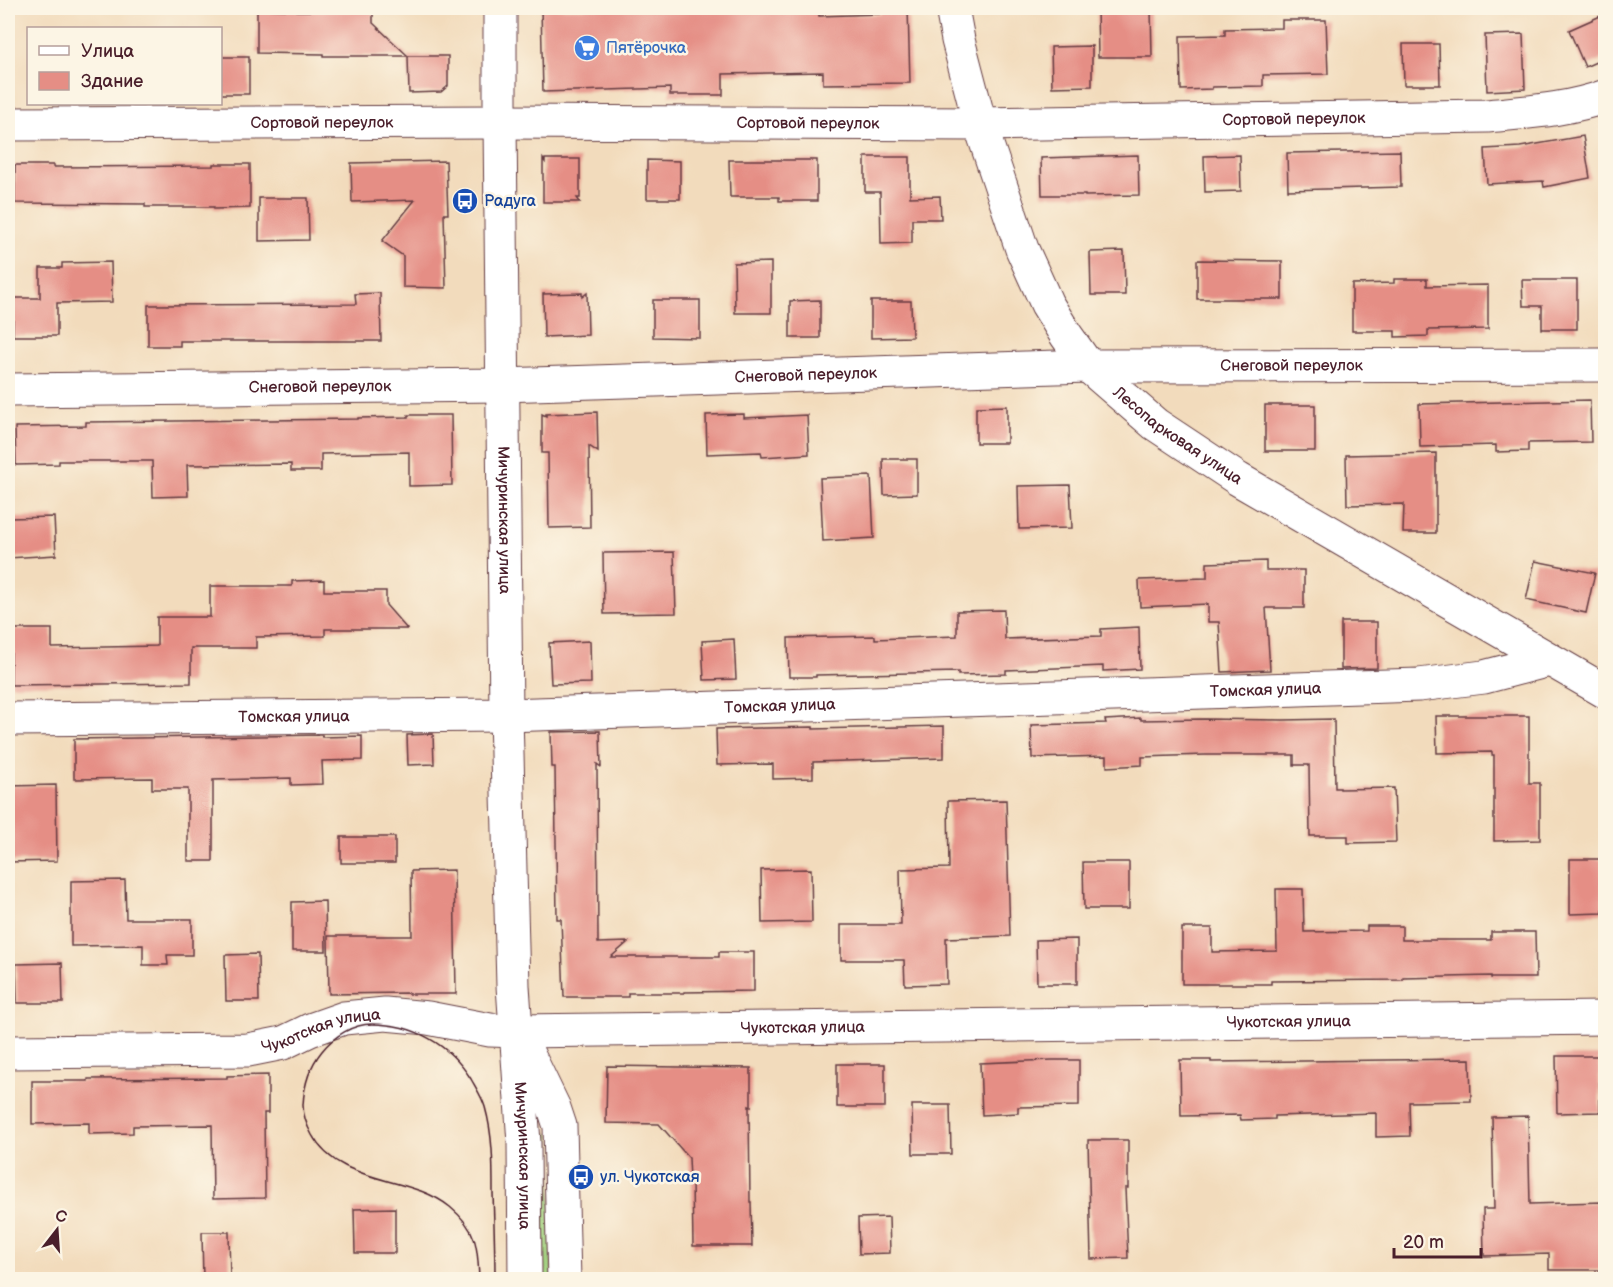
<svg xmlns="http://www.w3.org/2000/svg" width="1613" height="1287" viewBox="0 0 1613 1287" font-family="'Balsamiq Sans',sans-serif">
<style>
.green{fill:#a4d482;stroke:#777a56;stroke-width:1.5}
.building{fill:#e58e85}
.lines{fill:none;stroke-linecap:round;stroke-linejoin:round}
.minor-casing{stroke:#633b41;stroke-width:35}
.tertiary-casing{stroke:#633b41;stroke-width:35}
.secondary-casing{stroke:#633b41;stroke-width:35}
.minor{stroke:#fff;stroke-width:33}
.tertiary{stroke:#fff;stroke-width:33}
.secondary{stroke:#fff;stroke-width:33}
.tram{stroke:#4a1f2b;stroke-width:1.5}
.labels{text-anchor:middle;dominant-baseline:central;stroke-width:5;stroke-linejoin:round;paint-order:stroke}
.shop-label{font-size:16px;fill:#366cbe;stroke:#fcf5e5;text-anchor:start}
.street-label{font-size:16px;fill:#4a1f2b;stroke:#fcf5e5}
.transit-label{font-size:16px;fill:#164399;stroke:#fcf5e5;text-anchor:start}
</style>
<rect width="100%" height="100%" fill="#fcf5e5"/>
<filter id="ink" filterUnits="userSpaceOnUse"><feTurbulence type="fractalNoise" baseFrequency=".0167" numOctaves="2"/><feDisplacementMap in="SourceGraphic" scale="12" xChannelSelector="R" yChannelSelector="G"/><feConvolveMatrix kernelMatrix="1 2 1 2 8 2 1 2 1" color-interpolation-filters="sRGB"/></filter>
<filter id="wash" filterUnits="userSpaceOnUse"><feTurbulence type="fractalNoise" baseFrequency=".008" numOctaves="4" result="noise"/><feDisplacementMap in="SourceGraphic" scale="24" xChannelSelector="R" yChannelSelector="G"/><feGaussianBlur stdDeviation="1.35" result="paint"/><feColorMatrix in="noise" values="0 0 0 0 0 0 0 0 0 0 0 0 0 0 0 0 0 1.4 0 .05"/><feComposite in="paint" operator="in"/></filter>
<g filter="url(#wash)">
<rect width="100%" height="100%" fill="#f2dbbc"/>
<polygon class="green" points="542,1134 550,1134 552,1279 544,1279"/>
<g id="blocks">
<g class="building">
<polygon points="541,8 818,8 819,16 880,14 880,8 908,8 910,83 823,84 823,72 723,74 723,95 670,95 670,88 543,92"/>
<polygon points="1097,8 1151,8 1152,57 1098,57"/>
<polygon points="257,9 297,10 297,11 373,11 373,23 408,56 323,56 323,54 257,53"/>
<polygon points="1605,14 1605,58 1585,67 1569,30"/>
<polygon points="1282,20 1326,20 1328,74 1263,75 1263,86 1212,87 1212,89 1181,90 1180,36 1225,35 1225,29 1282,28"/>
<polygon points="1523,34 1525,89 1487,91 1485,35"/>
<polygon points="1403,44 1439,44 1440,85 1404,85"/>
<polygon points="1092,46 1092,86 1052,87 1051,47"/>
<polygon points="408,56 448,56 448,86 441,92 409,93"/>
<rect x="220" y="57" width="29" height="37"/>
<polygon points="1583,136 1590,178 1544,187 1543,181 1487,184 1485,149 1520,147"/>
<polygon points="1400,151 1401,187 1288,190 1287,153"/>
<polygon points="1138,155 1139,195 1085,196 1085,195 1042,195 1041,158"/>
<polygon points="1240,155 1241,191 1205,192 1204,156"/>
<polygon points="865,157 910,157 910,197 940,196 941,219 912,219 912,243 881,244 880,192 865,192"/>
<polygon points="543,159 545,162 545,159 580,159 580,198 577,198 580,202 543,202"/>
<polygon points="647,160 680,161 680,199 647,199"/>
<polygon points="729,160 817,160 817,201 779,201 779,197 730,197"/>
<polygon points="446,161 448,214 444,214 446,288 403,287 403,256 382,241 415,200 352,202 351,163"/>
<polygon points="213,164 250,164 250,208 214,209 214,207 145,207 145,204 15,203 15,165 54,165 54,167 213,166"/>
<polygon points="259,198 308,198 309,240 259,241"/>
<polygon points="1124,251 1125,295 1091,295 1090,252"/>
<polygon points="1197,260 1282,261 1282,299 1197,299"/>
<polygon points="111,262 112,302 57,303 57,336 13,336 13,298 40,298 40,268 62,268 62,263"/>
<polygon points="771,262 771,313 735,313 734,263"/>
<polygon points="1394,279 1427,279 1427,286 1488,285 1488,329 1428,330 1428,336 1395,337 1395,331 1352,331 1352,284 1394,283"/>
<polygon points="1522,280 1577,280 1577,329 1542,329 1542,306 1523,306"/>
<polygon points="380,293 381,341 180,341 180,346 148,346 148,305 356,304 355,294"/>
<polygon points="582,293 582,297 587,293 588,335 544,337 543,294"/>
<polygon points="653,300 700,300 700,338 653,337"/>
<polygon points="820,300 820,338 790,338 790,301"/>
<polygon points="871,301 911,301 912,337 871,338"/>
<polygon points="1590,400 1591,442 1528,443 1528,451 1496,452 1496,445 1420,447 1419,404"/>
<rect x="1265" y="405" width="50" height="46"/>
<polygon points="1007,406 1007,443 976,443 976,407"/>
<polygon points="597,412 598,452 589,446 590,527 549,528 548,453 542,453 542,414 546,416 546,414"/>
<polygon points="744,414 744,418 807,415 809,454 762,457 761,452 707,454 706,415"/>
<polygon points="408,415 451,415 452,485 409,486 409,452 321,454 321,471 291,471 291,464 187,465 188,496 153,497 152,461 59,461 59,464 16,465 15,427 86,426 86,422 358,419 358,418 408,417"/>
<polygon points="1436,453 1436,533 1403,533 1404,504 1347,505 1346,455"/>
<polygon points="883,459 917,459 917,494 884,495"/>
<polygon points="871,476 874,538 823,541 820,478"/>
<polygon points="1070,485 1072,528 1019,529 1018,486"/>
<polygon points="54,517 56,555 8,558 8,518"/>
<polygon points="674,552 676,613 604,614 603,553"/>
<polygon points="1266,561 1266,570 1304,570 1304,608 1266,608 1270,670 1222,672 1219,622 1208,622 1208,604 1140,607 1139,580 1207,578 1207,563"/>
<polygon points="1535,561 1595,573 1586,613 1526,600"/>
<polygon points="324,580 324,591 386,591 386,605 407,629 325,629 325,636 256,637 256,648 191,648 191,683 11,685 11,629 52,629 52,648 157,646 157,617 210,617 210,586 292,586 292,581"/>
<polygon points="1004,610 1005,639 1101,636 1101,629 1139,627 1140,669 1103,671 1103,666 1006,670 1006,674 958,675 958,672 816,675 816,677 789,677 788,638 875,636 875,639 957,636 957,611"/>
<polygon points="1341,622 1377,622 1377,668 1341,669"/>
<polygon points="734,639 736,679 704,680 702,641"/>
<polygon points="590,641 591,683 551,684 549,643"/>
<polygon points="1436,716 1529,716 1529,783 1540,783 1540,840 1494,841 1494,755 1492,755 1492,752 1437,753"/>
<polygon points="1141,718 1141,720 1204,719 1283,720 1334,719 1335,788 1340,788 1340,789 1394,788 1396,842 1348,843 1348,836 1310,836 1309,765 1294,765 1294,755 1205,755 1142,757 1142,765 1107,767 1107,756 1032,758 1031,725 1106,723 1105,720"/>
<polygon points="944,726 944,758 813,762 813,778 773,779 773,764 717,765 716,729 813,727 813,729"/>
<polygon points="600,731 601,767 597,764 598,943 628,942 611,957 719,957 719,952 754,952 754,991 684,992 684,993 628,993 628,997 564,997 561,919 557,919 555,767 552,767 551,732"/>
<polygon points="433,734 434,764 408,765 407,735"/>
<polygon points="322,735 322,737 362,736 362,760 322,761 323,784 291,785 291,778 213,780 213,861 188,861 188,789 152,789 152,778 74,779 74,739"/>
<polygon points="56,785 57,861 8,862 8,786"/>
<polygon points="1006,800 1010,936 946,938 947,984 905,985 904,960 841,960 841,925 901,925 900,869 949,868 948,801"/>
<rect x="341" y="837" width="54" height="26"/>
<polygon points="1570,859 1602,859 1603,913 1570,914"/>
<polygon points="1083,862 1129,862 1129,909 1084,909"/>
<polygon points="811,869 812,922 762,923 761,870"/>
<polygon points="454,870 456,994 408,994 408,993 329,994 328,936 412,936 411,871"/>
<polygon points="125,880 126,919 192,919 192,955 167,955 168,965 143,965 143,945 71,946 71,881"/>
<polygon points="1276,889 1303,889 1304,932 1367,931 1367,926 1402,926 1402,940 1491,940 1491,932 1535,932 1536,978 1491,978 1491,976 1403,978 1403,980 1271,981 1271,984 1182,984 1182,928 1212,928 1212,952 1277,951"/>
<polygon points="325,901 326,951 292,951 292,902"/>
<polygon points="1077,939 1077,984 1037,984 1036,940"/>
<polygon points="258,954 259,1001 226,1001 225,955"/>
<polygon points="62,963 63,1003 17,1003 16,964"/>
<polygon points="1556,1056 1599,1056 1600,1112 1557,1113"/>
<polygon points="1470,1059 1471,1101 1409,1102 1410,1136 1376,1137 1376,1113 1275,1116 1275,1119 1241,1120 1240,1115 1181,1116 1180,1060 1211,1060 1211,1062"/>
<polygon points="1052,1060 1079,1060 1079,1106 1018,1107 1018,1113 982,1115 980,1063"/>
<rect x="837" y="1064" width="48" height="43"/>
<polygon points="607,1066 751,1068 751,1107 749,1106 750,1202 751,1202 752,1246 693,1246 692,1179 690,1179 689,1158 659,1124 606,1123"/>
<polygon points="268,1075 268,1113 264,1113 265,1198 213,1199 212,1125 133,1126 133,1133 89,1134 89,1123 32,1124 32,1081 88,1081 88,1079 227,1078 227,1076"/>
<polygon points="912,1105 950,1105 951,1154 913,1154"/>
<polygon points="1528,1116 1530,1204 1603,1202 1604,1270 1549,1270 1549,1254 1484,1256 1483,1209 1494,1209 1492,1117"/>
<polygon points="1088,1140 1128,1140 1128,1188 1125,1188 1128,1258 1091,1259"/>
<polygon points="395,1208 395,1253 355,1253 354,1209"/>
<polygon points="889,1217 890,1253 859,1254 858,1218"/>
<polygon points="202,1232 229,1232 230,1280 203,1280"/>
</g>
</g>
</g>
<g filter="url(#ink)">
<use href="#blocks" fill-opacity="0" stroke="#633b41" stroke-width="1.5"/>
<g class="lines">
<g class="minor-casing">
<g id="minor">
<path id="s1" d="M8,124L500,122L980,124L1487,116C1528,112 1567,110 1606,96"/>
<path id="s2" d="M8,390L502,385L1088,366L1606,365"/>
<path id="s3" d="M8,719L506,715L1419,685L1484,677L1549,660"/>
<path id="s4" d="M8,1052L248,1050L283,1043L310,1030L344,1018L385,1014L428,1018L490,1030L516,1031L1606,1018"/>
</g>
</g>
<g class="tertiary-casing">
<g id="tertiary">
<path id="s5" d="M952,8L958,40L980,124L1022,249L1047,304L1066,335L1088,366L1155,424L1238,479L1606,692"/>
</g>
</g>
<g class="secondary-casing">
<g id="secondary">
<path id="s6" d="M500,8V122L506,715L513,986L524,1143L525,1280"/>
<polyline points="524,1046 554,1108 560,1126 564,1280"/>
</g>
</g>
<use href="#minor" class="minor"/>
<use href="#tertiary" class="tertiary"/>
<use href="#secondary" class="secondary"/>
<path class="tram" d="M479,1280C478,1247 477,1229 450,1207C409,1174 340,1186 312,1135C307,1126 303,1116 303,1105C304,1085 309,1067 322,1051C334,1036 353,1024 372,1024C414,1024 449,1044 471,1079C476,1088 482,1097 485,1107C493,1135 493,1164 493,1193C494,1222 495,1251 495,1280"/>
</g>
</g>
<defs>
<g id="supermarket-disc" transform="scale(1.35)"><circle r="9.5" fill="#3f7fe0" stroke="#fcf5e5"/><path d="M-6-5.5h2.5l.6 2H6L4.5 2H-2.5L-4.4-4H-6ZM-1.5 3.2a1.3 1.3 0 1 0 .1 0ZM3 3.2a1.3 1.3 0 1 0 .1 0Z" fill="#fff"/></g>
<g id="bus-disc" transform="scale(1.35)"><circle r="9.5" fill="#1a4fb4" stroke="#fcf5e5"/><path d="M-5-6H5V4H4V6H2V4H-2V6H-4V4H-5ZM-3.5-4V0h7V-4ZM-3.5 1.2v1.5H-2V1.2ZM2 1.2v1.5H3.5V1.2Z" fill="#fff"/></g>
</defs>
<g fill-rule="evenodd">
<use href="#supermarket-disc" x="587" y="48"/>
<use href="#bus-disc" x="465" y="201"/>
<use href="#bus-disc" x="581" y="1177"/>
</g>
<g class="labels">
<g class="shop-label">
<text x="606" y="48">Пятёрочка</text>
</g>
<g class="street-label">
<text stroke="none"><textPath href="#s1" startOffset="1286">Сортовой переулок</textPath></text>
<text stroke="none"><textPath href="#s1" startOffset="314">Сортовой переулок</textPath></text>
<text stroke="none"><textPath href="#s1" startOffset="800">Сортовой переулок</textPath></text>
<text stroke="none"><textPath href="#s2" startOffset="1284">Снеговой переулок</textPath></text>
<text stroke="none"><textPath href="#s2" startOffset="798">Снеговой переулок</textPath></text>
<text stroke="none"><textPath href="#s2" startOffset="312">Снеговой переулок</textPath></text>
<text stroke="none"><textPath href="#s5" startOffset="500">Лесопарковая улица</textPath></text>
<text stroke="none"><textPath href="#s6" startOffset="512">Мичуринская улица</textPath></text>
<text stroke="none"><textPath href="#s3" startOffset="1258">Томская улица</textPath></text>
<text stroke="none"><textPath href="#s3" startOffset="772">Томская улица</textPath></text>
<text stroke="none"><textPath href="#s3" startOffset="286">Томская улица</textPath></text>
<text stroke="none"><textPath href="#s4" startOffset="1288">Чукотская улица</textPath></text>
<text stroke="none"><textPath href="#s4" startOffset="802">Чукотская улица</textPath></text>
<text stroke="none"><textPath href="#s4" startOffset="316">Чукотская улица</textPath></text>
<text stroke="none"><textPath href="#s6" startOffset="1148">Мичуринская улица</textPath></text>
</g>
<g class="transit-label">
<text x="484" y="201">Радуга</text>
<text x="600" y="1177">ул. Чукотская</text>
</g>
</g>
<rect width="1613" height="1287" fill="none" stroke="#fcf5e5" stroke-width="30"/>
<rect x="27" y="27" width="195" height="78" fill="#fcf5e5" stroke="#b59f9b" stroke-width="1.5"/>
<rect x="39" y="46" width="30" height="9" fill="#ffffff" stroke="#b59f9b" stroke-width="1.5"/>
<text x="81" y="57" font-size="18" fill="#4a1f2b">Улица</text>
<rect x="39" y="72" width="30" height="18" fill="#e58e85" stroke="#b59f9b" stroke-width="1.5"/>
<text x="81" y="87" font-size="18" fill="#4a1f2b">Здание</text>
<g transform="translate(57 1230) rotate(17)" stroke="#fcf5e5" stroke-width="4.5" paint-order="stroke">
<path d="M0-4.5L10 22L0 15L-10 22Z" fill="#4a1f2b"/>
<text y="-9" font-size="16" font-weight="bold" text-anchor="middle" fill="#4a1f2b">С</text>
</g>
<path d="M1394 1248v9h87v-9" fill="none" stroke="#4a1f2b" stroke-width="3"/>
<text x="1403" y="1248" font-size="18" fill="#4a1f2b" stroke="#fcf5e5" stroke-width="4.5" paint-order="stroke">20 m</text>
</svg>
